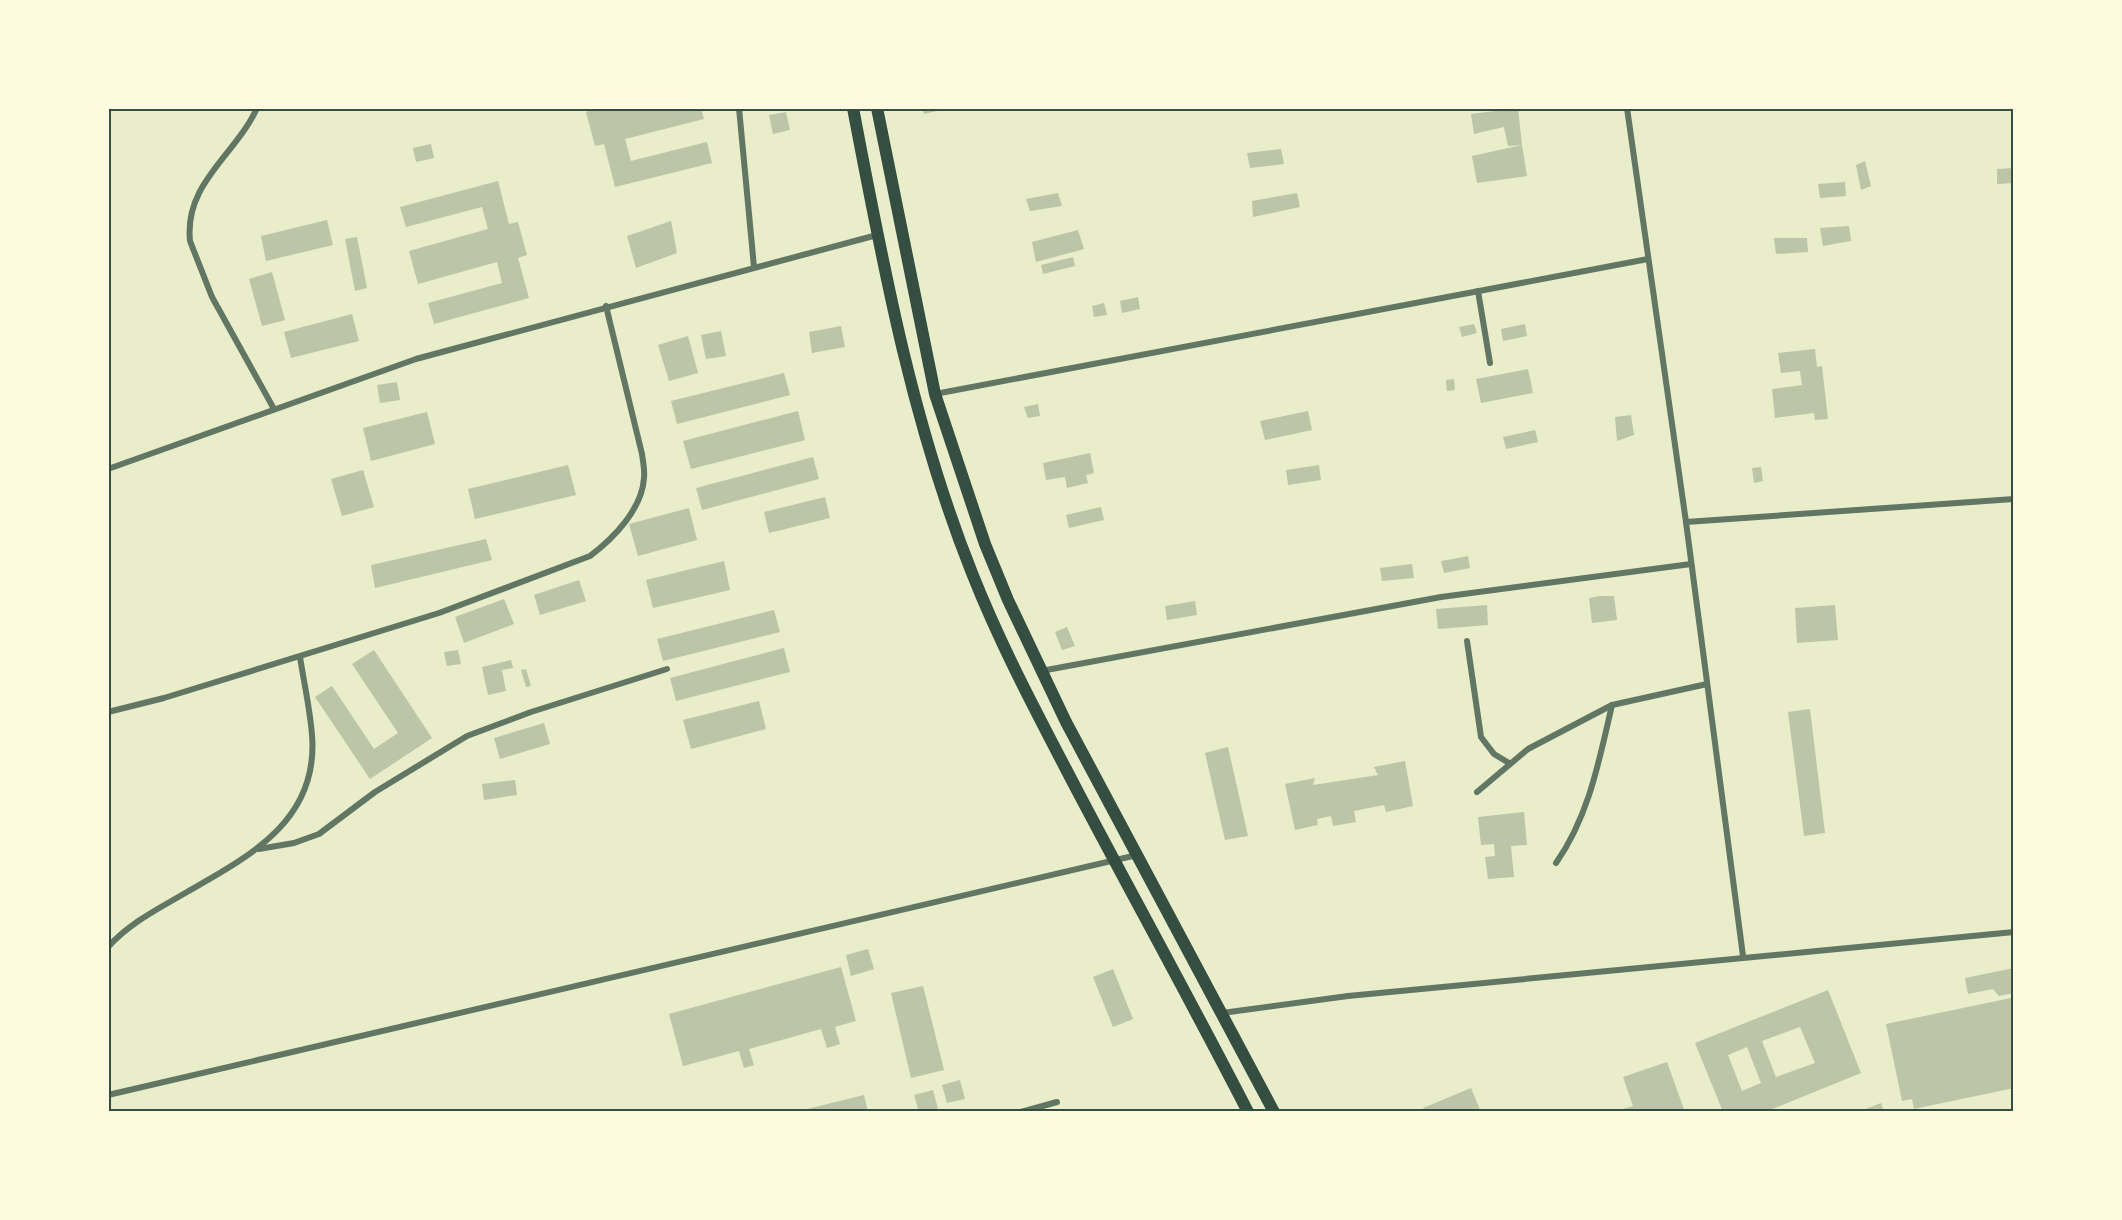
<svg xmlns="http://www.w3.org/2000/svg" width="2122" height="1220" viewBox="0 0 2122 1220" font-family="Jost,sans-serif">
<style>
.building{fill:#bcc5a7;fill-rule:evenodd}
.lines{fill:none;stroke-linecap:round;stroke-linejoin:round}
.minor{stroke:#617663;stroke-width:6}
.secondary{stroke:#344e41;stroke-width:12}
.neatline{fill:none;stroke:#344e41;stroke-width:2}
</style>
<rect width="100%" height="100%" fill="#e9edc9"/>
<g class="building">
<polygon points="595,108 701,108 704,119 625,139 631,161 707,142 712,163 615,187 604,144 595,146 586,112"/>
<polygon points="922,108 945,108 945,109 924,114"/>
<polygon points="1518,108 1522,145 1508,146 1504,127 1474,134 1471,114"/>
<polygon points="786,112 790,130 773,134 769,115"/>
<polygon points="431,144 434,158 416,162 413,148"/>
<polygon points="1522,145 1527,176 1477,183 1472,156"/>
<polygon points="1281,149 1284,164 1250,168 1247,153"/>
<polygon points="1865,161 1871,186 1861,190 1856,165"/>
<polygon points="2014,168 2014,183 1997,184 1997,169"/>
<polygon points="498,181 509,224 518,222 527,255 518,258 529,298 434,324 428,303 502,283 497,262 418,284 409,251 488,229 482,207 406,227 400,207"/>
<polygon points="1845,182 1846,196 1820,198 1818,184"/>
<polygon points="1058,193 1062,206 1030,211 1026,199"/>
<polygon points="1297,193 1300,207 1253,217 1252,201"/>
<polygon points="327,220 333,245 266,261 261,236"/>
<polygon points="671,221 677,253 636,268 627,236"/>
<polygon points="1849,226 1851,241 1823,246 1820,228"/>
<polygon points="1078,230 1084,249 1036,262 1032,242"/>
<polygon points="357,237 367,288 355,291 345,239"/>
<polygon points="1774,238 1807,238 1808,252 1776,254"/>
<polygon points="1073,257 1075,266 1043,274 1041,265"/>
<polygon points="272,272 285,320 262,326 249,279"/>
<polygon points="1138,297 1140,309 1122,313 1120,301"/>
<polygon points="1104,303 1107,315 1094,317 1092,306"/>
<polygon points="352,314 359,341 291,358 284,332"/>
<polygon points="1474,324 1477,333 1462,337 1459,327"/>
<polygon points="1525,324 1527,336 1503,341 1501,329"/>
<polygon points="841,326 845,347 812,353 809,332"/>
<polygon points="721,331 726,356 706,359 701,335"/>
<polygon points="688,336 698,373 669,381 658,345"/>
<polygon points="1815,349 1817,367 1822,366 1828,419 1815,420 1814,413 1775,418 1772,389 1802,385 1800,371 1781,373 1778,353"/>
<polygon points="1528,369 1533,393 1481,403 1476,379"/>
<polygon points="784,373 790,395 677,424 671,401"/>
<polygon points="1454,379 1455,390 1447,391 1446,380"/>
<polygon points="397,382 400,400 380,403 377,385"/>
<polygon points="1038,404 1040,416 1028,418 1024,407"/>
<polygon points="798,411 805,440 691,469 683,441"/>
<polygon points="1308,411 1312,430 1265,440 1260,421"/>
<polygon points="427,412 435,444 371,461 363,428"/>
<polygon points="1631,415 1634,435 1617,441 1615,417"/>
<polygon points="1535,430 1538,442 1506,449 1503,437"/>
<polygon points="1090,453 1094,473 1086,475 1088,483 1067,488 1065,477 1046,480 1043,463"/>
<polygon points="813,457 819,479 702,510 696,488"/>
<polygon points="568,465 576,495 475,519 468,489"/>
<polygon points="1319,465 1321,480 1288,485 1286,470"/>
<polygon points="1761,467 1763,481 1754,483 1752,468"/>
<polygon points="363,470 374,507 342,516 331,479"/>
<polygon points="825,497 830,518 769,533 764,512"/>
<polygon points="1101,507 1104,520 1069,528 1066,515"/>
<polygon points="689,508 697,540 638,556 629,524"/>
<polygon points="486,539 492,560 375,588 371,565"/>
<polygon points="1468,556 1470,568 1444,573 1441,561"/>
<polygon points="724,561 730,590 653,608 646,580"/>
<polygon points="1412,564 1414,578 1382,581 1380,568"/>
<polygon points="579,580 586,601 540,615 534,595"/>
<polygon points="1600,596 1614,596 1617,620 1592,623 1589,598"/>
<polygon points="504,599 514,624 464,643 455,617"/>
<polygon points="1195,601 1197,615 1167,620 1165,606"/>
<polygon points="1487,605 1488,625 1438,629 1436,609"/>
<polygon points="1835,605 1838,640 1797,643 1795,608"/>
<polygon points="774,610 780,632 663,661 657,639"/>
<polygon points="1067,627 1075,646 1062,650 1055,632"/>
<polygon points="784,648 790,672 676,701 670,678"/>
<polygon points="374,650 432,738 370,779 315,697 332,686 374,749 398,733 352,664"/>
<polygon points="458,650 461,664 447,666 444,652"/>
<polygon points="511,660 513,668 502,670 506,691 488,695 482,667"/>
<polygon points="526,669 531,686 526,687 521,670"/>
<polygon points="759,701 766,729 691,749 683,720"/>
<polygon points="1810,709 1825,833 1804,836 1788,712"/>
<polygon points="544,723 550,744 500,759 494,738"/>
<polygon points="1228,747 1248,836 1225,840 1205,753"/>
<polygon points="1405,761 1413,806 1386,812 1384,805 1354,811 1356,822 1333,826 1331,816 1317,819 1318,825 1295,830 1285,784 1315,778 1313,785 1378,775 1374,767"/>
<polygon points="515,780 517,795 484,800 482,784"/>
<polygon points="1524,812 1527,845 1511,846 1514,877 1488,879 1485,857 1495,856 1494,844 1481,845 1478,817"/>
<polygon points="868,949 874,969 851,976 846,955"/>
<polygon points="841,967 856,1021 835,1027 840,1044 827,1048 821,1029 749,1049 754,1065 744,1068 739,1051 683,1066 669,1014"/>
<polygon points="2014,968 2014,993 1999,996 1993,989 1968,994 1965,978"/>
<polygon points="1113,969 1133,1019 1113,1027 1093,977"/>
<polygon points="923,986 944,1070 911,1078 891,993"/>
<path d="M1828,990L1861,1073L1765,1112H1723L1695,1043ZM1800,1027L1815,1063L1776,1077L1762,1041ZM1747,1047L1761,1083L1742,1091L1728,1055Z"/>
<polygon points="2011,998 2014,1014 2014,1088 1914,1109 1912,1099 1902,1101 1886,1024"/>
<polygon points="1667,1062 1685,1112 1624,1112 1623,1109 1633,1106 1623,1077"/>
<polygon points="960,1080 965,1099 947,1103 942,1085"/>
<polygon points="1471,1088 1481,1112 1425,1112 1423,1108"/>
<polygon points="933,1090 938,1109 919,1112 914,1095"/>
<polygon points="864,1095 868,1112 799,1112 799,1111"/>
<polygon points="1881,1103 1884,1112 1858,1112"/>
</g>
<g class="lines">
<g class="minor">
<path d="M257,108C236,155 184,183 190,241L212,297L274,409"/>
<polyline points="739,108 754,267"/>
<polyline points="1627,108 1686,522 1743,956"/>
<polyline points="1478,291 1490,363"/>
<polyline points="935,394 1648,259"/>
<polyline points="108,469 416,359 877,235"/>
<polyline points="1686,522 2014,499"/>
<polyline points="1467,641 1481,737 1494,754 1509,763"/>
<polyline points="1041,671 1441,597 1691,564"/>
<path d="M108,712L164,698L439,613L590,556C614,538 642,509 644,478C645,470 643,462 642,454L606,306"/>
<polyline points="1477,792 1528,749 1612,705 1707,684"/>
<polyline points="259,849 294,843 319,834 375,792 467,736 531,712 667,669"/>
<path d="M1556,863C1589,816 1599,761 1612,705"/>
<path d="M108,947C131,922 158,909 187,892C250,856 319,820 312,735C310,709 304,683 300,657"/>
<polyline points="1222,1013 1348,996 2014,932"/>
<polyline points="108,1095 1137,855"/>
<polyline points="1021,1112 1057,1102"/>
</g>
<g class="secondary">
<path d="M853,108C883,265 912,423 972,573C1002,649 1041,721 1079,794C1135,900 1193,1005 1248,1112"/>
<polyline points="877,108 935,394 985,544 1008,600 1066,722 1274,1112"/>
</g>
</g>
<rect width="2122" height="1220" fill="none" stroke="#fefae0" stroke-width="219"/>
<rect x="110" y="110" width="1902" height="1000" class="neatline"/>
</svg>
